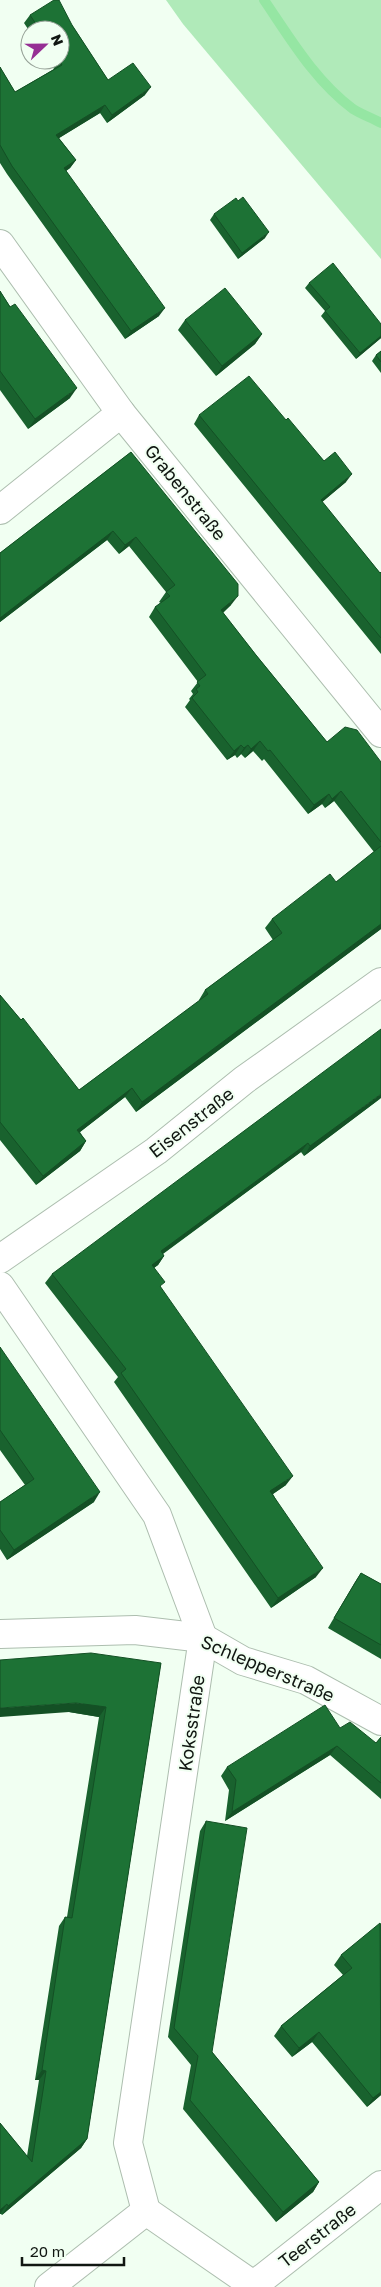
<svg xmlns="http://www.w3.org/2000/svg" width="381" height="2287" viewBox="0 0 381 2287" font-family="'Golos Text',sans-serif">
<style>
.green{fill:#b0eab9}
.lines{fill:none;stroke-linecap:round;stroke-linejoin:round}
.stream{stroke:#95e6a3;stroke-width:10}
.minor-casing{stroke:#adbeaf;stroke-width:30}
.minor{stroke:#fff;stroke-width:28}
.wall{fill:#19622e}
.shaded-wall{fill:#145025}
.building{fill:#1d7235;stroke:#145025}
.labels{text-anchor:middle;dominant-baseline:central;stroke-width:4;stroke-linejoin:round;paint-order:stroke}
.street-label{font-size:18px;fill:#101611;stroke:#f1fff2}
</style>
<rect width="100%" height="100%" fill="#f1fff2"/>
<polygon class="green" points="166,0 381,0 381,259 183,24"/>
<g class="lines">
<path class="stream" d="M264,0C290,38 315,81 353,109C361,114 372,118 381,123"/>
<g class="minor-casing">
<g id="minor">
<polyline points="0,244 121,413 381,733"/>
<polyline points="0,510 121,413"/>
<polyline points="0,1259 156,1151 244,1080 381,982"/>
<polyline points="0,1286 157,1515 203,1638 128,2143 146,2211"/>
<polyline points="0,1634 135,1630 203,1638 243,1661 306,1680 381,1721"/>
<polyline points="146,2211 256,2287"/>
<polyline points="254,2285 381,2185"/>
<polyline points="49,2287 146,2211"/>
</g>
</g>
<use href="#minor" class="minor"/>
</g>
<g class="wall">
<polygon points="30,15 72,25 108,80 145,95 107,123 100,113 59,138 76,160 70,168 66,171 159,316 125,339 7,174 0,163 0,67 15,92 54,69 48,60 60,60 60,30 30,30 30,32 24,23"/>
<polygon points="214,214 265,238 238,259 210,220"/>
<polygon points="309,283 381,324 381,338 356,359 321,316 325,311 305,288"/>
<polygon points="0,291 70,398 28,429 0,390"/>
<polygon points="185,320 262,334 255,344 216,376 178,330"/>
<polygon points="381,351 381,373 372,361 376,355"/>
<polygon points="199,415 286,420 324,461 346,482 322,502 380,573 381,572 381,654 194,424"/>
<polygon points="131,452 231,605 223,613 256,655 327,742 381,762 381,929 136,1112 125,1097 80,1132 86,1141 80,1151 36,1185 0,1140 0,995 21,1020 79,1090 199,1001 199,1000 205,990 273,940 265,928 272,919 336,882 374,852 334,801 325,808 322,804 308,814 264,759 262,761 253,751 245,758 241,754 237,758 235,755 227,760 185,707 190,700 189,699 193,694 191,691 198,682 149,617 155,607 161,603 159,602 166,592 129,546 119,554 107,540 0,622 0,553"/>
<polygon points="381,1098 304,1156 301,1152 163,1254 164,1256 158,1265 154,1268 161,1288 286,1485 273,1494 316,1577 271,1608 114,1382 118,1377 45,1283 52,1274"/>
<polygon points="0,1347 94,1502 7,1560 0,1549 0,1502 25,1485 0,1450"/>
<polygon points="361,1573 381,1584 381,1659 328,1628 355,1582"/>
<polygon points="161,1663 87,2139 81,2148 2,2215 1,2214 0,2214 0,2123 27,2156 39,2080 35,2080 59,1926 65,1917 67,1917 99,1717 69,1712"/>
<polygon points="340,1728 376,1743 381,1737 381,1799 330,1755 225,1821 229,1790 221,1776 227,1767"/>
<polygon points="206,1821 212,2052 319,2182 313,2192 276,2222 183,2109 191,2065 168,2037 200,1831"/>
<polygon points="381,1923 381,2095 367,2107 312,2042 292,2057 274,2036 281,2026 343,1975 334,1965 341,1955"/>
</g>
<g class="shaded-wall">
<polygon points="151,87 145,95 107,123 112,115"/>
<polygon points="105,105 100,113 51,143 56,135"/>
<polygon points="76,160 70,168 59,176 64,168"/>
<polygon points="269,232 265,238 238,259 242,253"/>
<polygon points="165,308 159,316 125,339 131,331"/>
<polygon points="262,334 255,344 216,376 222,366"/>
<polygon points="381,336 381,338 356,359 360,353"/>
<polygon points="77,388 70,398 28,429 35,419"/>
<polygon points="352,474 346,482 315,508 321,500"/>
<polygon points="113,531 107,540 0,622 0,618"/>
<polygon points="136,537 129,546 119,554 125,545"/>
<polygon points="238,596 231,605 214,620 221,610"/>
<polygon points="260,741 253,751 245,758 251,749"/>
<polygon points="241,745 235,755 227,760 234,751"/>
<polygon points="248,745 241,754 237,758 244,748"/>
<polygon points="341,791 334,801 325,808 332,799"/>
<polygon points="329,794 322,804 308,814 314,805"/>
<polygon points="381,924 381,929 136,1112 142,1102"/>
<polygon points="132,1088 125,1097 71,1139 77,1130"/>
<polygon points="381,1094 381,1098 304,1156 310,1146"/>
<polygon points="86,1141 80,1151 36,1185 43,1176"/>
<polygon points="308,1143 301,1152 154,1260 161,1251"/>
<polygon points="164,1256 158,1265 145,1274 152,1265"/>
<polygon points="293,1476 286,1485 264,1500 270,1491"/>
<polygon points="100,1492 94,1502 7,1560 14,1550"/>
<polygon points="323,1568 316,1577 271,1608 278,1598"/>
<polygon points="76,1703 106,1707 99,1717 69,1712 0,1717 0,1708"/>
<polygon points="337,1746 330,1755 225,1821 232,1812"/>
<polygon points="319,2032 312,2042 292,2057 299,2048"/>
<polygon points="42,2070 46,2071 39,2080 35,2080"/>
<polygon points="381,2092 381,2095 367,2107 373,2098"/>
<polygon points="87,2139 81,2148 2,2215 8,2206"/>
<polygon points="319,2182 313,2192 276,2222 283,2212"/>
<polygon points="7,2204 0,2214 0,2210"/>
</g>
<g class="building">
<polygon points="54,0 59,0 72,25 108,80 133,63 151,87 112,115 105,105 56,135 76,160 64,168 165,308 131,331 12,166 0,145 0,67 15,92 62,65 59,60 60,60 60,30 40,30 30,15"/>
<polygon points="243,197 269,232 242,253 214,214 236,198 238,201"/>
<polygon points="333,263 381,324 381,336 360,353 325,311 330,307 309,283"/>
<polygon points="225,288 262,334 222,366 185,320"/>
<polygon points="0,291 10,307 15,304 77,388 35,419 0,371"/>
<polygon points="381,351 381,362 376,355"/>
<polygon points="249,376 286,420 288,418 324,461 335,452 352,474 321,500 380,573 381,572 381,638 199,415"/>
<polygon points="131,452 238,584 238,596 221,610 256,655 327,742 345,727 357,730 381,762 381,842 341,791 332,799 329,794 314,805 270,750 268,751 260,741 251,749 248,745 244,748 241,745 234,751 192,698 198,692 196,689 200,686 197,682 206,675 155,607 170,596 166,592 175,585 136,537 125,545 113,531 0,618 0,553"/>
<polygon points="381,846 381,924 142,1102 132,1088 77,1130 86,1141 43,1176 0,1122 0,995 21,1020 23,1018 79,1090 208,994 205,990 282,933 272,919 330,874 336,882"/>
<polygon points="381,1029 381,1094 310,1146 308,1143 161,1251 164,1256 152,1265 165,1282 160,1286 293,1476 270,1491 323,1568 278,1598 121,1373 126,1369 52,1274"/>
<polygon points="0,1347 100,1492 14,1550 0,1530 0,1502 34,1479 0,1430"/>
<polygon points="361,1573 381,1584 381,1645 334,1618"/>
<polygon points="91,1653 161,1663 87,2139 8,2206 7,2204 0,2210 0,2123 32,2162 46,2071 42,2070 65,1917 72,1918 106,1707 76,1703 0,1708 0,1660"/>
<polygon points="325,1705 340,1728 350,1722 376,1743 381,1737 381,1783 337,1746 232,1812 236,1780 227,1767"/>
<polygon points="206,1821 247,1828 212,2052 319,2182 283,2212 190,2100 198,2056 174,2028"/>
<polygon points="380,1923 381,2092 373,2098 319,2032 299,2048 281,2026 352,1968 341,1955"/>
</g>
<g class="labels">
<g class="street-label">
<text transform="translate(186 492) rotate(51)">Grabenstraße</text>
<text transform="translate(191 1122) rotate(-38)">Eisenstraße</text>
<text transform="translate(268 1668) rotate(23)">Schlepperstraße</text>
<text transform="translate(191 1723) rotate(-82)">Koksstraße</text>
<text transform="translate(317 2235) rotate(-38)">Teerstraße</text>
</g>
</g>
<g transform="translate(45 45) rotate(68)"><circle r="24" fill="#f1fff2" stroke="#97a298"/>
<path d="M0-4L9 19L0 12L-9 19Z" fill="#962f94"/>
<text y="-8" font-size="14" font-weight="bold" text-anchor="middle" fill="#101611">N</text>
</g>
<path d="M22 2257v8h102v-8" fill="none" stroke="#101611" stroke-width="2.5"/>
<text x="30" y="2257" font-size="15" fill="#101611" stroke="#f1fff2" stroke-width="4" paint-order="stroke">20 m</text>
</svg>
